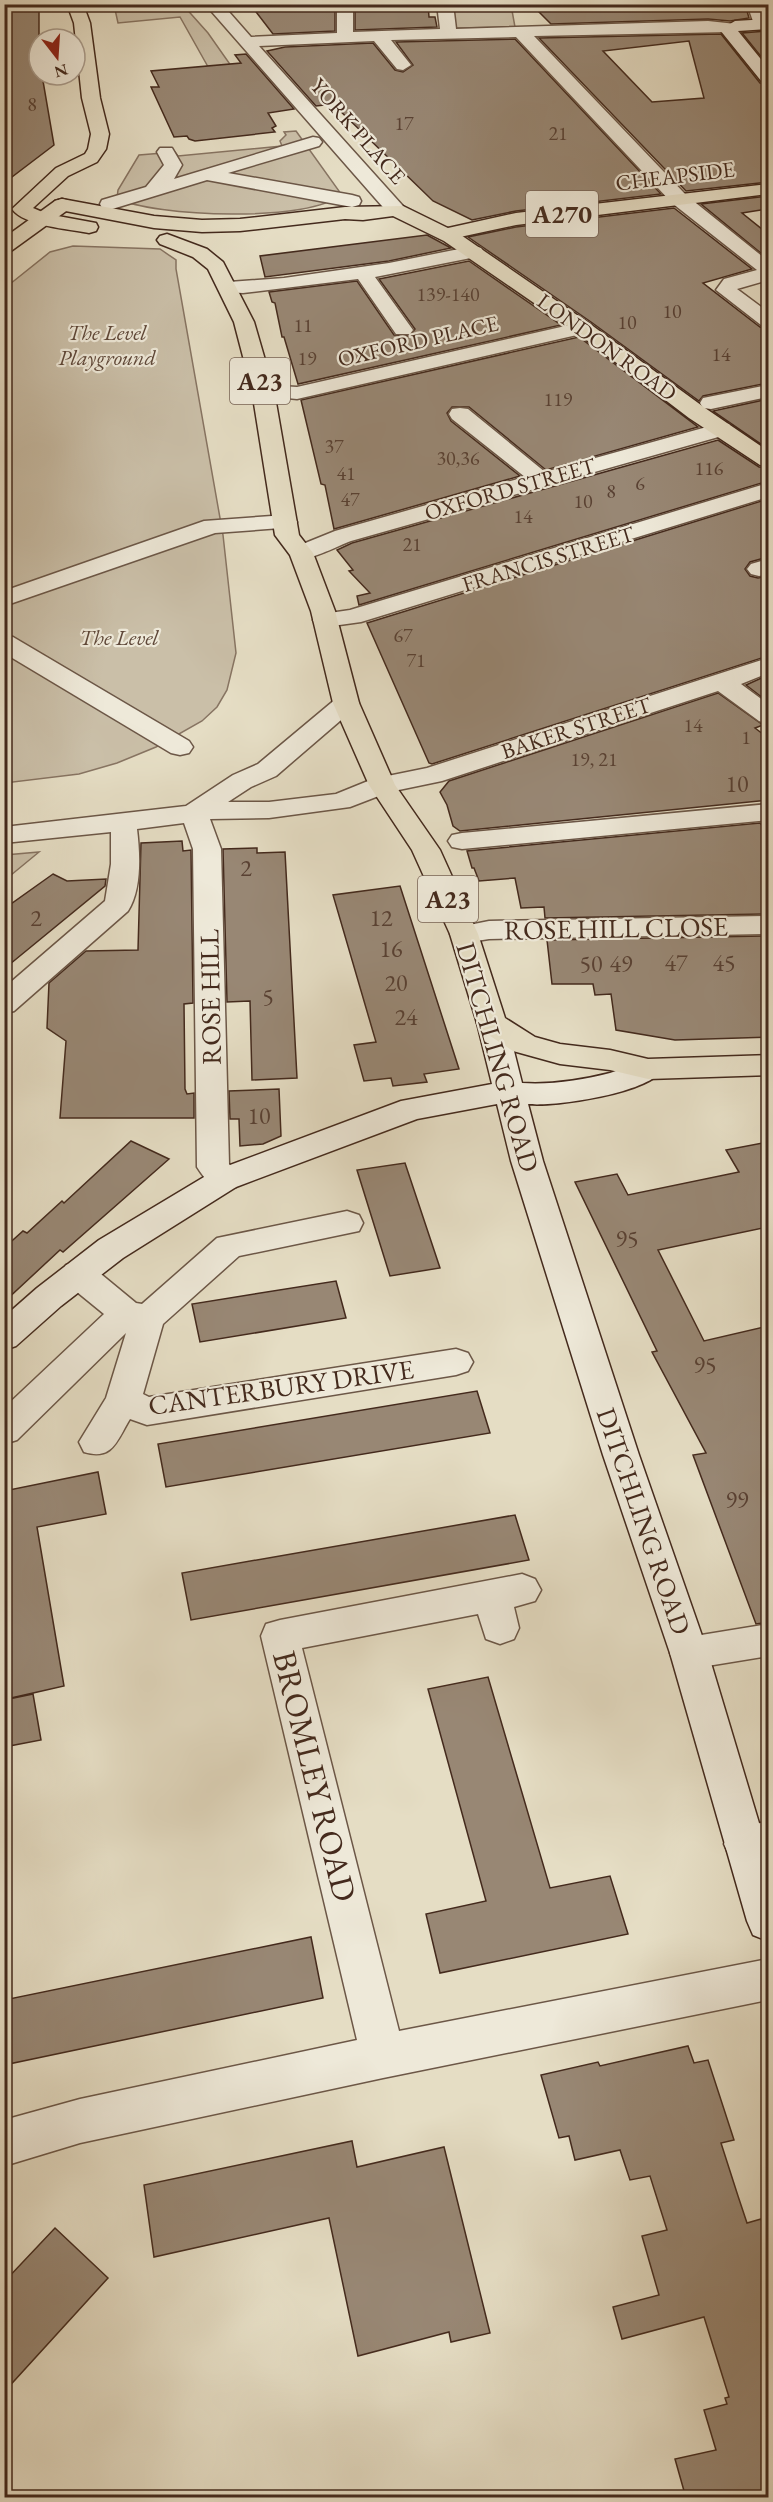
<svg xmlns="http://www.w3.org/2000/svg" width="773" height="2502" viewBox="0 0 773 2502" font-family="'EB Garamond',serif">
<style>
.green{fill:#cabfa8;stroke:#877462;stroke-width:1.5}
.building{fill:#988774;stroke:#442a1d;stroke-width:1.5;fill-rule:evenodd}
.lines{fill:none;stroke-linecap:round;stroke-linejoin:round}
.street-casing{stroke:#6c5747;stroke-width:3}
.secondary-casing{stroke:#442a1d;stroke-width:3}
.primary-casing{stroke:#442a1d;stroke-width:3}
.highway-casing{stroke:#442a1d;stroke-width:3}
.street{fill:#eee9d9;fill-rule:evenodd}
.secondary{fill:#eee9d9;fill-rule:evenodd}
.primary{fill:#e5ddc4;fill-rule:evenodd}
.highway{fill:#e5ddc4;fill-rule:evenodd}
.labels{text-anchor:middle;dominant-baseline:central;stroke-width:4.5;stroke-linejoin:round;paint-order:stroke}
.far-number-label{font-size:20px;fill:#594133}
.far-street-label{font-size:22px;fill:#442a1d;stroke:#eee9d9}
.far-park-label{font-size:22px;font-style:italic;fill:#5f4839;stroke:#eee9d9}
.number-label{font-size:24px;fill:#594133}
.shield{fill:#eee9d9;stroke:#776355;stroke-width:1.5}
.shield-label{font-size:26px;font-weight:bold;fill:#442a1d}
.street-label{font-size:27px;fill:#442a1d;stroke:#eee9d9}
.near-street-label{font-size:33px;fill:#442a1d;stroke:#eee9d9}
</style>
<rect width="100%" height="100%" fill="#e5ddc4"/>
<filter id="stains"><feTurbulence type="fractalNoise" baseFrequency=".00333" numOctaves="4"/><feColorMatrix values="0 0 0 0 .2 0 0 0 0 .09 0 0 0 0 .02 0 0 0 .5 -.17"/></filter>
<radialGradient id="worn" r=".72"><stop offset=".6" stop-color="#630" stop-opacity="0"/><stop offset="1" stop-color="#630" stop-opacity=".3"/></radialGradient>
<g class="green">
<polygon points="114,5 183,5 208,33 234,70 216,81 180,17 118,23"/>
<polygon points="451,5 511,5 515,27 455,28"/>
<path d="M296,131L339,191L340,194C315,223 151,217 117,198L118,190L139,155L175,152L178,156L282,146L280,141L286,135L284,132Z"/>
<polygon points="73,246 160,249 176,260 176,269 223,535 236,653 227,690 217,707 202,721 156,747 117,763 79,774 5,783 5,288 50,252"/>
<polygon points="39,852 5,880 5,855"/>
</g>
<g class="building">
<polygon points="4,4 39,7 39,75 42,75 54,145 4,183"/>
<polygon points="250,4 335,4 335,31 273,34"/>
<polygon points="355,4 428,4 429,17 435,17 437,27 355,30"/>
<polygon points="531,4 745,4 749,18 730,21 708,19 551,24"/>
<polygon points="768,31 768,65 742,33"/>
<path d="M721,34L760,83L768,85V182L686,191L539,38ZM689,41L704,98L652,102L603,51Z"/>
<polygon points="515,39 661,194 516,211 472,220 433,201 333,104 316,106 267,51 285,47 373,43 395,70 403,72 413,65 396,42"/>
<polygon points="246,54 294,109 268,113 276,126 272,128 275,132 195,141 189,139 187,136 174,137 151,87 159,87 151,71 241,63 235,55"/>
<polygon points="768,196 768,209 742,213 768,234 768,259 701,204"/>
<polygon points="674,208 752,269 703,283 760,327 768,329 768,383 703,396 699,401 591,322 468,237 516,227"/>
<polygon points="427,235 451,248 389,261 265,277 260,256"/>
<polygon points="469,261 561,325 298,384 284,337 282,337 275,303 272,302 269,292 357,281 394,335 410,336 415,329 379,279"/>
<polygon points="579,337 698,427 546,470 469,407 452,407 447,413 451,421 520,476 334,529 325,485 321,484 301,400"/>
<polygon points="768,399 768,449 713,411"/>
<polygon points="718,440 759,467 768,468 768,481 359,605 357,596 370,593 349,571 353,570 337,550 352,543"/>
<polygon points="768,499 768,557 750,562 745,569 750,576 758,578 768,576 768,656 432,764 429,763 367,623"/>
<polygon points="768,675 768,702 746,685"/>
<polygon points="718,693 763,725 755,728 768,738 768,800 460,831 453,826 447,805 440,792 449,781"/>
<polygon points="760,823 768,832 768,914 545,918 544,907 521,908 515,878 479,881 474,868 472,868 467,851"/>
<polygon points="182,841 183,851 191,850 193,1003 184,1004 185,1089 187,1094 194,1093 194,1118 60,1118 66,1041 47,1028 49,983 86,951 138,950 141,843"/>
<polygon points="257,848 257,853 285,852 297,1078 252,1080 250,1001 227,1002 223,849"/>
<polygon points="53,874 67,881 106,879 105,886 4,969 4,909"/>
<polygon points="400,886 459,1069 424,1074 427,1082 393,1086 391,1078 364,1081 354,1045 376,1042 333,895"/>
<polygon points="768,936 768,1037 675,1040 616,1030 611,994 595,995 593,984 552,984 547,940"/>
<polygon points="279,1089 281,1136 263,1144 240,1146 239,1119 230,1119 229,1091"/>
<polygon points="131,1141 169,1159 63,1252 60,1250 4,1302 4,1248 23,1231 27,1233 62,1201 64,1203"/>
<polygon points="768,1142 768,1227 658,1250 704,1341 768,1326 768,1622 756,1624 693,1455 706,1453 652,1352 657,1351 575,1182 617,1174 628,1195 739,1172 726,1150"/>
<polygon points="405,1163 440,1268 390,1276 357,1170"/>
<polygon points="336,1281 346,1318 200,1342 192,1304"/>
<polygon points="477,1391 490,1433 166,1487 158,1444"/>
<polygon points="98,1472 106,1514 37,1527 64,1686 11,1698 4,1657 4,1533 10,1532 4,1491"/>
<polygon points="515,1515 529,1560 191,1620 182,1573"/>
<polygon points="488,1677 550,1888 610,1876 628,1934 440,1973 426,1914 486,1901 428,1689"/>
<polygon points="33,1694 41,1740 4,1747 4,1700"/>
<polygon points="311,1937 323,1998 4,2065 4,2000"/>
<polygon points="688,2046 694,2063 708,2060 734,2140 721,2143 738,2196 747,2223 761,2219 768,2243 768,2498 686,2498 675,2459 716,2450 704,2410 727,2404 725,2398 729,2397 704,2317 622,2339 613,2307 659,2295 642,2236 667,2230 650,2176 630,2180 620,2150 575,2160 569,2136 559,2138 541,2075 598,2062 600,2066"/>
<polygon points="352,2141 357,2167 444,2147 490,2333 451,2342 449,2332 358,2356 329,2218 154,2257 144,2185"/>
<polygon points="55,2228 108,2278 4,2392 4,2282"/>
</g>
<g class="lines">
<g class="street-casing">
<g id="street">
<polygon points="205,4 222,4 251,37 337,33 337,4 353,4 353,32 440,29 437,4 453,4 456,29 708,21 736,24 738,27 736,30 730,32 534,36 686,195 768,261 768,280 737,289 768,312 768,327 761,325 716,290 724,279 757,270 672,203 516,37 391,40 411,65 403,70 397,69 374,41 259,46 403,206 405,210 403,214 389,214"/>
<polygon points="747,4 763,4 768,22 767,27 755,27"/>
<polygon points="313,137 319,138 322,142 319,146 228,173 352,195 359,197 361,201 359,205 352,207 207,180 109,210 102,208 100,204 102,200 146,187 164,165 157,152 160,148 172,148 182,165 174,179"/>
<polygon points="474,246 481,248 484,252 481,256 375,277 413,330 410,334 396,334 358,279 243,293 222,292 219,288 222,284 229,282 284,278 389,263"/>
<polygon points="583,322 590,324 593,328 590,332 297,399 256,395 252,391 256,387 263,385 297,387"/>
<polygon points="768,385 768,397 711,409 703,408 700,403 703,398"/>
<path d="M460,408L468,409L545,472L721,423L729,424L732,429L729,434L351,541C335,547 309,562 293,558L289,553L293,548L335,531L525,477L452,419L449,414L452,409Z"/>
<polygon points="768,483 768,497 361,622 325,627 316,625 313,620 316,615 350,610"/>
<polygon points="286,515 294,517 297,522 294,527 215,533 4,606 4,591 204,521"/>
<polygon points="768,559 768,574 759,576 751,574 747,569 751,564"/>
<polygon points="4,635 13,637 189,741 193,747 189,753 180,755 171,753 4,653"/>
<path d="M768,658V673L741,684L768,704V724L759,721L718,691L442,781L389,792L350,807L269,818L210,819L221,849L229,1164L241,1179L236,1187C217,1193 207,1183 197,1167L193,849L184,823L137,829C140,854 142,889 128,911L14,1011L4,1014V988L105,901L111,864V832L4,843V827L186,806L233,775L258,764L337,698L346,695L355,698L359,703L355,708L276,776L251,787L228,802H269L336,794L373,779L427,768Z"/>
<polygon points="768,804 768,820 462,849 452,847 448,841 452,835 462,833"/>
<polygon points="768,916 768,934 489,939 464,943 454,940 450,934 454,928 489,921"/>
<path d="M347,1211L359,1215L363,1223L359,1231L239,1256L163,1324L143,1394L149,1397L456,1349L468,1353L473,1362L468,1371L456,1375L147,1425L130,1419C117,1440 113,1461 84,1452L79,1442L106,1398L126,1333L17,1440L4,1444V1408L104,1314L66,1283L61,1274L66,1265L78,1262L90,1265L136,1303L142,1304L217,1238Z"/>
<polygon points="522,1574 535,1579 541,1590 535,1601 514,1607 519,1628 514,1639 500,1644 486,1639 478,1614 302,1648 399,2031 768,1959 768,2000 383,2078 80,2143 4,2166 4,2120 80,2099 357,2040 261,1636 266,1624 280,1620"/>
<polygon points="768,1624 768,1656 689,1669 675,1665 670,1653 675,1641 689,1637"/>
<polygon points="768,1821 768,1859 745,1863 730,1857 724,1844 730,1831"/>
</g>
</g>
<g class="secondary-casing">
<g id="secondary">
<polygon points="768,19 768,29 738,31 768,68 768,83 762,82 720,30 735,21"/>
<path d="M492,1013L503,1016L507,1023L522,1083C551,1085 582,1080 610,1073C628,1068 640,1056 659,1062L663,1069C649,1093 556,1107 528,1104L543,1161L639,1455L708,1653L768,1853V1941L753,1935L747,1921L670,1653L603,1455L511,1161L497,1104L417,1119L236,1187L123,1258L61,1306L16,1346L4,1350V1317L37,1288L99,1240L214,1171L401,1101L492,1084L477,1023L481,1016Z"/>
</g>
</g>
<g class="primary-casing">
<g id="primary">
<polygon points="768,184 768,194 516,225 446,240 439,238 437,234 439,230 516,213"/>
<polygon points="62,199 69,201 71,205 69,209 11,251 4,253 4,238 55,201"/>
</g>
</g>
<g class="highway-casing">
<g id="highway">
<path d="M67,4H83L90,23L100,98L109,134L106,149L97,162L68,176L33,208L47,214L96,223L98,227L96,231L89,233C69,229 24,226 12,209L56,168L85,154L88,149L91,134L82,98L74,23Z"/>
<polygon points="62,199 154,216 202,220 240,219 345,207 403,206 458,233 590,324 705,408 768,451 768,466 760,465 689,418 576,332 444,241 393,216 363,220 345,219 240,231 202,232 154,228 55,209 53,205 55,201"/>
<polygon points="167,234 207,249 223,262 254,322 274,391 299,535 313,553 335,611 359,703 395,785 440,850 478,934 505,1018 535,1037 560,1044 610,1050 648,1059 768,1055 768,1075 648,1079 610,1070 560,1064 513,1051 481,1030 477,1023 450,934 412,850 369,785 333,703 311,611 290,555 275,535 252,391 234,322 208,269 193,257 160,244 157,240 160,236"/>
</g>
</g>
<use href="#street" class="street"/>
<use href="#secondary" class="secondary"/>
<use href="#primary" class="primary"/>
<use href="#highway" class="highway"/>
</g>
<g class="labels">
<g class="far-number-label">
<text x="32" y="104">8</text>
<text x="404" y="123">17</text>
<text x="558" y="133">21</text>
<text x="448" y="294">139-140</text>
<text x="672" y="311">10</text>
<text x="627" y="322">10</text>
<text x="303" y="325">11</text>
<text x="721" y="354">14</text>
<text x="307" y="358">19</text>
<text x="558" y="399">119</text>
<text x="334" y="446">37</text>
<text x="458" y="458">30,36</text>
<text x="709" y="468">116</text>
<text x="346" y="473">41</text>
<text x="640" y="483">6</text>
<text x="611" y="491">8</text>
<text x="350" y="499">47</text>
<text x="583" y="501">10</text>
<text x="523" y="516">14</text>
<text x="412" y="544">21</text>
<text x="403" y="635">67</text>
<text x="416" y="660">71</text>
<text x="693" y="725">14</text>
<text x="746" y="737">1</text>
<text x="594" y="759">19, 21</text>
</g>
<g class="far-street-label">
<text transform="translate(358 131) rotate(49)">YORK PLACE</text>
<text transform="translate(675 176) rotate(-7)">CHEAPSIDE</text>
<text transform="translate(418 341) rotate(-13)">OXFORD PLACE</text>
<text transform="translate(607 347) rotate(36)">LONDON ROAD</text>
<text transform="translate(510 489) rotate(-16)">OXFORD STREET</text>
<text transform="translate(548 559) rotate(-17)">FRANCIS STREET</text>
<text transform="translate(576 728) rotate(-18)">BAKER STREET</text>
</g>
<g class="far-park-label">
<text x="107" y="332">The Level<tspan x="107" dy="25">Playground</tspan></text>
<text x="119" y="637">The Level</text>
</g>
<g class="number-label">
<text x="737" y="783">10</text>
<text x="246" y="867">2</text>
<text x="36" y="917">2</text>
<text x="381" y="917">12</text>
<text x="391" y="948">16</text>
<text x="676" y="962">47</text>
<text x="724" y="962">45</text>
<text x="591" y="963">50</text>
<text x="621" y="963">49</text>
<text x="396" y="982">20</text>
<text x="268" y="996">5</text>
<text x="406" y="1016">24</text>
<text x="259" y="1115">10</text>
<text x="627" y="1238">95</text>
<text x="705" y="1364">95</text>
<text x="737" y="1499">99</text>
</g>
<g class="shield">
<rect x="526" y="191" width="72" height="46" rx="4.5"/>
<rect x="230" y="358" width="60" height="46" rx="4.5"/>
<rect x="418" y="876" width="60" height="46" rx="4.5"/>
</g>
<g class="shield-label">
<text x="562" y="214">A270</text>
<text x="260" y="381">A23</text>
<text x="448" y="899">A23</text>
</g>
<g class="street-label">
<text transform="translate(616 928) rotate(-1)">ROSE HILL CLOSE</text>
<text transform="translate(210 997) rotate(-91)">ROSE HILL</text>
<text transform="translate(498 1057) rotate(74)">DITCHLING ROAD</text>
<text transform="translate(281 1387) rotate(-8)">CANTERBURY DRIVE</text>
<text transform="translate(644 1521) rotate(71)">DITCHLING ROAD</text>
</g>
<g class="near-street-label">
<text transform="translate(315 1776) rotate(76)">BROMLEY ROAD</text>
</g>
</g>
<rect width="773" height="2502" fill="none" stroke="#e5ddc4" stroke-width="24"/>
<rect x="6" y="6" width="761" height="2490" fill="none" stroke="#442a1d" stroke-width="3"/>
<rect x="12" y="12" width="749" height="2478" fill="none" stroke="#442a1d" stroke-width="1.5"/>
<g transform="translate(57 57) rotate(163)"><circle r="28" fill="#eee9d9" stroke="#aa9d8e" stroke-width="1.5"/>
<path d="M0-4.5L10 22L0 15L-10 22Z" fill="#8f2418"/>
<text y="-9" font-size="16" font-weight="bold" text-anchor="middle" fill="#442a1d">N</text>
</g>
<rect width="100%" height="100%" filter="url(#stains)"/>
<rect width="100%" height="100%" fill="url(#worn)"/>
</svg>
